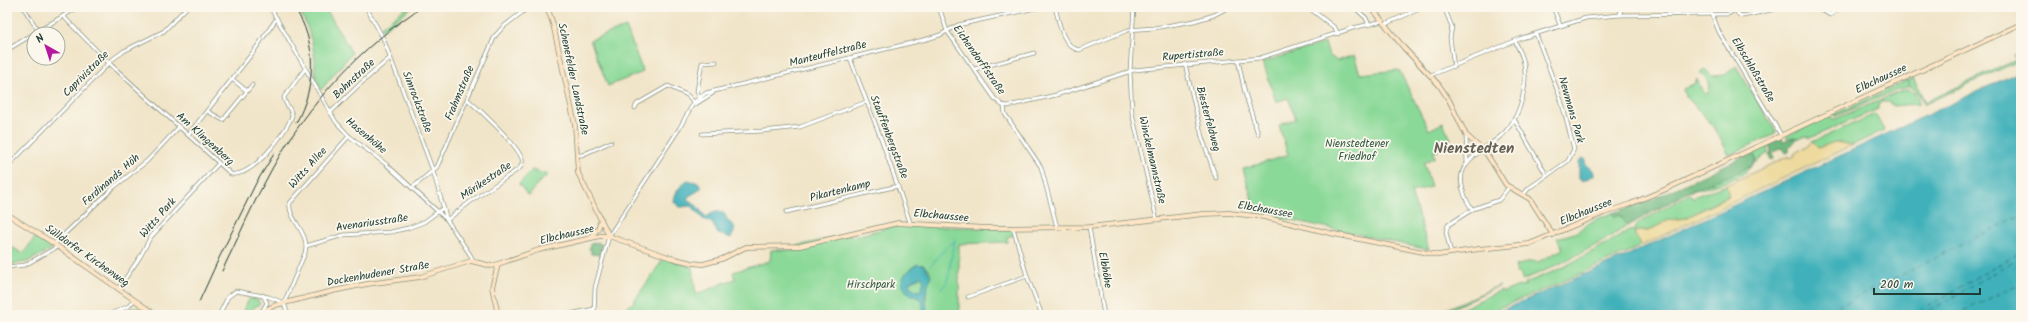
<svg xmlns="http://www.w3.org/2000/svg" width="2028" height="322" viewBox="0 0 2028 322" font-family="Kalam,sans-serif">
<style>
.green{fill:#8bd998;stroke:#558b66}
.forest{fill:#70b980;stroke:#487b5a}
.sand{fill:#eeda9e;stroke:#868c69}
.water{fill:#41b1ba;stroke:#307777;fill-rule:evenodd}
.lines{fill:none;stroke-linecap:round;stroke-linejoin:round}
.stream{stroke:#41b1ba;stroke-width:1}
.ferry{stroke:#29605c;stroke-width:1;stroke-dasharray:5 4;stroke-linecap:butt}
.street-casing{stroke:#88917e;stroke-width:4.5}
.secondary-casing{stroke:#88917e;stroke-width:5.5}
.street{stroke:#fff;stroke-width:3}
.secondary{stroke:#fee5c5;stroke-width:4}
.tram{stroke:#1f3d34;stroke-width:1}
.labels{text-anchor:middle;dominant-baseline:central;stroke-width:3.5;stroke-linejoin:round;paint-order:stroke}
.street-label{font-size:11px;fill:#1f3d34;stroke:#fbf7ec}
.park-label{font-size:11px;fill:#355c48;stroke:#fbf7ec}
.district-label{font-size:15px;font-weight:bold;fill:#676257;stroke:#fbf7ec}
</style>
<rect width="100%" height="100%" fill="#fbf7ec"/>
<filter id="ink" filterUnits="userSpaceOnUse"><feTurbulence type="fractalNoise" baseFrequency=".025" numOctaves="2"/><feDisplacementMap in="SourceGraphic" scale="8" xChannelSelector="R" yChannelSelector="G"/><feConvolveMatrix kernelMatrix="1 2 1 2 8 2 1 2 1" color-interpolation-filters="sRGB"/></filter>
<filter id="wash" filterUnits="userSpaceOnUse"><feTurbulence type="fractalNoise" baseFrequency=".012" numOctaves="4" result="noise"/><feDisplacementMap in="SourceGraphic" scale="16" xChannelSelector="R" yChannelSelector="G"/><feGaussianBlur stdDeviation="0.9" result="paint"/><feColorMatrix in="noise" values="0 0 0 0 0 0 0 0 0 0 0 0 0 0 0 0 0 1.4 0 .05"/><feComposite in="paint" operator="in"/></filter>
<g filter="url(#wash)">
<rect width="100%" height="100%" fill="#f1e5c9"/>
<g class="green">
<path d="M297,7H325L352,53L321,90C313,77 316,68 314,54C311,37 307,22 297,7Z"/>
<polygon points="407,7 412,7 383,30 381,27"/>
<polygon points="626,27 643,72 608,86 590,40"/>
<polygon points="1325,43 1329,55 1337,61 1354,55 1360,74 1399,70 1429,130 1443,123 1451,139 1441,144 1443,148 1433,153 1435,157 1424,163 1431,187 1411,192 1429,250 1256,212 1243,169 1288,155 1279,125 1296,119 1288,98 1276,102 1263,62"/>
<polygon points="2021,52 2021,60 1925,104 1916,91 1909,85 1909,79 1913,78 1925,102 2016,60 2014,55"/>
<polygon points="1736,66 1776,132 1773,135 1729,155 1714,127 1684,94 1683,89 1694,84 1697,79 1701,89 1705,93 1709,92 1710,84 1704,75 1700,73 1705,69 1712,76 1725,75"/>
<polygon points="1908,80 1908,87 1897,90 1836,116 1833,115"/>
<polygon points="1909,90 1915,93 1919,101 1918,104 1892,106 1890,102 1883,102 1882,99 1902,91"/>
<polygon points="1881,100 1882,102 1878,105 1878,109 1810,138 1807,136 1798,139 1796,137 1787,138 1786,136 1828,117 1835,119"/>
<polygon points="1875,114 1884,130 1853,145 1835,142 1818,148 1812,142"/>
<polygon points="1769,144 1767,146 1768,153 1752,165 1755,160 1753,152"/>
<path d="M1751,166C1746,178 1704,189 1690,191Z"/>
<polygon points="532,170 548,175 537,184 528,196 519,184"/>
<polygon points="1726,185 1729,195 1686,218 1669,220 1648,231 1639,231 1634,233 1641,246 1555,285 1482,315 1449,315 1501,290 1504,292 1519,286 1520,287 1526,285 1525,283 1562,268 1631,230 1634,231 1637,224 1689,194 1693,197"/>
<path d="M1612,213L1615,216L1619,215L1628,226C1594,247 1559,266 1522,280L1520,273L1517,274L1515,266L1531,261L1538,262L1563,249L1557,238L1575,233L1594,220Z"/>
<path d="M894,226L1013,228L1015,235L1007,237V242L959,244V315H924C928,308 925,304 926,297C926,288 929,280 930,271L924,265L911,268L907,292L922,300L924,308L921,315H611L632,304L664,258L692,267L696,294C710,290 721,283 735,279L733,272L770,261L771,250H798L797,246L851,234L852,237Z"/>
<polygon points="35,237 52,249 27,262 7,265 7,244 23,254"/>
<polygon points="922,276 924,281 921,290 918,291 910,287 909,282"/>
<polygon points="1500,285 1439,315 1433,315"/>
<polygon points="250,298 258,300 260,304 247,312 243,310"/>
<polygon points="135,307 144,309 151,315 111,315"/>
</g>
<g class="forest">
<polygon points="1781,138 1783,141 1794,138 1797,139 1789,148 1789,152 1786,153 1783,148 1772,153 1774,158 1771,160 1769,155 1771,151 1769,144"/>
<polygon points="1753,152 1756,159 1750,167 1686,193 1628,226 1619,215 1615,217 1612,213 1651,200"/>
<polygon points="598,242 602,245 600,255 591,254 591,250 589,249 590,244"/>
</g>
<polygon class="sand" points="1812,142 1818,148 1835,142 1853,145 1641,246 1634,233 1639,231 1648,231 1669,220 1686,218 1729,196 1726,185 1789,156 1790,158 1795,156 1794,154"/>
<g class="water">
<polygon points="2021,71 2021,315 1491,315 1617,260"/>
<path d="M1583,158L1586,160L1585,164C1590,168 1594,168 1594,175L1583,181L1579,178V161Z"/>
<path d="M688,180L699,183L702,187L698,191L689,196L687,199L695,204L706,217L716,211L724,213L728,221L735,227L734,232L731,238L718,234L712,223L703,219L692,206L680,207L674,202C673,196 681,183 688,180Z"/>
<path d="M917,264L924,265L931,275L925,296L927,308L924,315H921L923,308L922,300L907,292L901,283L905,274ZM922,276L924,281L921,290L918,291L910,287L909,282Z"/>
</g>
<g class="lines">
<g class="stream">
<path d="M930,266C939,258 943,247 955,242"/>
<polyline points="941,289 946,284 948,278 955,237"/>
</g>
<g class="ferry">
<polyline points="1821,315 2021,215"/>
<polyline points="1912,315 2021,252"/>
<polyline points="1922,315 2021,257"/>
<polyline points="1955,315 2021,283"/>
</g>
</g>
</g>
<g filter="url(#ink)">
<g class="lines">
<g class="street-casing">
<g id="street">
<polyline points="23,7 38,30"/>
<polyline points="270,7 336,122 349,136 387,165 447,220 471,256 473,261"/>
<polyline points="366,7 383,38 420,136 433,171 447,220"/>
<polyline points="939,7 947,31 995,99 1002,105 1008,106 1056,95 1134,70 1260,58 1353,28 1383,21"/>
<path d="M1055,7C1059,21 1062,47 1079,50L1128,30L1154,28L1194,21L1214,15L1229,7"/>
<polyline points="1134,7 1130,71 1132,113 1157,220"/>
<polyline points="1308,7 1335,28 1338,34"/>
<polyline points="1354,7 1366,18 1369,25"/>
<polyline points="1444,7 1452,27 1450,38 1454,67"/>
<polyline points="1553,7 1560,25"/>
<polyline points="1817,7 1830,15 1842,7"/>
<polyline points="1736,11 1739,15 1743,16 1785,7"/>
<polyline points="1712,14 1719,32 1781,135"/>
<polyline points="1620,15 1621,7"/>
<path d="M63,16L109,63L231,174C253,177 285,134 292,116C292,108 284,105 284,97L305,69"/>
<polyline points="1385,24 1424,7"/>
<polyline points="7,50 78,7"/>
<polyline points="850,58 882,141 910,222"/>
<polyline points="1238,60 1245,93 1258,134"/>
<polyline points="1185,64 1202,137 1216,178"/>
<polyline points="975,69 1034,53"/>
<polyline points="1431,75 1522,38 1586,18 1620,15 1728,14 1740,7"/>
<polyline points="232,79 247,91"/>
<polyline points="701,100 697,91 702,63 716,62"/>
<polyline points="694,105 713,93"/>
<polyline points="1004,106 1005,114 1041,167 1057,227"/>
<polyline points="635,108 637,104 668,86 687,95 696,104"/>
<polyline points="207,111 223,120 252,85"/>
<polyline points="330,113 360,84 390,58"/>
<polyline points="1514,119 1547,176"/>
<polyline points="702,134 763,131 800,127 866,102"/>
<polyline points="188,135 254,51 277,18"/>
<polyline points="1466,135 1467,163"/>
<polyline points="577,155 582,155 611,142"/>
<polyline points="7,167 113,59 124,51 164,31 187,7"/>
<polyline points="412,188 437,167 495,36 503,27 529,7"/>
<polyline points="1524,194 1529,188 1568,161 1574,149 1561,100 1536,34"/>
<path d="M1472,209C1468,204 1465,197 1463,190C1453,158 1489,150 1506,131C1521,114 1528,85 1524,64C1523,56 1518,48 1515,41"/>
<polyline points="786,212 898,186"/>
<path d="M447,220L470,202L520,168C522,165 523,163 522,159C517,144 480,110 467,99"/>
<polyline points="1089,227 1104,315"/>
<polyline points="1013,228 1027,276 1042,315"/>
<polyline points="54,244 114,187 147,161 179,127"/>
<polyline points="306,246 344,235 391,232 408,228 424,222 443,208"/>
<polyline points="1451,253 1446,232 1448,225 1473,209 1499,200 1509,187"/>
<polyline points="7,267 25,265 57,247"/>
<polyline points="118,289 140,257 150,238 218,164"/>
<polyline points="968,297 1027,276"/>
<path d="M284,303L305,253C311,233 287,219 290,203L349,136"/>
<polyline points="284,303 288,315"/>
<polyline points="262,311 267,303 263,295"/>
<polyline points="108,315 129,306 134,300"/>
<polyline points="219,315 228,297 236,291 269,297 284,303"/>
<polyline points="565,315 594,309"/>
<polyline points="594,315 595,288 609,236 679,129 694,102 706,93 927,39 940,35 958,25 1040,7"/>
</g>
</g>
<g class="secondary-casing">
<g id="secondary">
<polyline points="547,7 553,24 575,125 578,173 609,236"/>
<polyline points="1371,7 1404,48 1439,85 1449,100 1466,135 1486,153 1506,185 1530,199 1553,235"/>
<polyline points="7,214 50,241 156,315"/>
<polyline points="591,237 598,229 601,219"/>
<polyline points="498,265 492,287 498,315"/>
<polyline points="254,315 276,305 333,291 367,284 420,277 471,261 492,266 539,250 600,236 609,236 671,258 692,263 703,264 722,259 746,247 800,246 898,223 985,228 1089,227 1203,214 1229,213 1264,217 1334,234 1438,255 1479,249 1529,244 1604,213 1630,204 1664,190 2021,24"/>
</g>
</g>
<use href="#street" class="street"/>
<use href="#secondary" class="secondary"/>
<g class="tram">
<path d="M294,7C318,42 316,87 296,123"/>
<path d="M222,271C239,237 254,200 273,167C309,103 360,47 422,7"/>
<polyline points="199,302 219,258 256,183 274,154"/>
</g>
</g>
</g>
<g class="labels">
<g class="street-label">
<text transform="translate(828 54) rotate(-14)">Manteuffelstraße</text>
<text transform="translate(1193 55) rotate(-5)">Rupertistraße</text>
<text transform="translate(979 60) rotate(55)">Eichendorffstraße</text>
<text transform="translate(1753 70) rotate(59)">Elbschloßstraße</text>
<text transform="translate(86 74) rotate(-45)">Caprivistraße</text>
<text transform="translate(354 79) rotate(-43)">Bohnstraße</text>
<text transform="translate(573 79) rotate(78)">Schenefelder Landstraße</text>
<text transform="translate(1881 79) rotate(-25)">Elbchaussee</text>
<text transform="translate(460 93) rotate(-67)">Frahmstraße</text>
<text transform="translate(417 102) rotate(69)">Simrockstraße</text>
<text transform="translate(1571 110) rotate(74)">Newmans Park</text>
<text transform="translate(1208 119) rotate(75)">Biesterfeldweg</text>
<text transform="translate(366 136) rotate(40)">Hasenhöhe</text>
<text transform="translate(889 137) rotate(69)">Stauffenbergstraße</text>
<text transform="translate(205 139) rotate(42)">Am Klingenberg</text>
<text transform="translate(1152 160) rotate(77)">Winckelmannstraße</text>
<text transform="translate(308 168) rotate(-48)">Witts Allee</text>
<text transform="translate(111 180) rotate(-41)">Ferdinands Höh</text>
<text transform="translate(486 181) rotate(-34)">Mörikestraße</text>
<text transform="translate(840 191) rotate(-14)">Pikartenkamp</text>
<text transform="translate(1265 210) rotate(10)">Elbchaussee</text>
<text transform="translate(1586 212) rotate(-22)">Elbchaussee</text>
<text transform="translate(941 216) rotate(5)">Elbchaussee</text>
<text transform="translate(158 218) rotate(-49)">Witts Park</text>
<text transform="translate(372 223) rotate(-8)">Avenariusstraße</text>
<text transform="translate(567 235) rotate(-13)">Elbchaussee</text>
<text transform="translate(87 256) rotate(35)">Sülldorfer Kirchenweg</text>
<text transform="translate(1105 270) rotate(80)">Elbhöhe</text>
<text transform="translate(378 274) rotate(-10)">Dockenhudener Straße</text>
</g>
<g class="park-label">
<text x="1357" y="144">Nienstedtener<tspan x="1357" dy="13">Friedhof</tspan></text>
<text x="871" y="285">Hirschpark</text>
</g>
<g class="district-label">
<text x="1474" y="149">Nienstedten</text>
</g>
</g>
<rect width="2028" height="322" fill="none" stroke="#fbf7ec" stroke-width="24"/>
<g transform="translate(46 46) rotate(321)"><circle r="19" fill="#fbf7ec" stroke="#a3ada2"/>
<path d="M0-3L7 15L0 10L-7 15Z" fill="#b5179e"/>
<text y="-6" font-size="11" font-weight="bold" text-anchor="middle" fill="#1f3d34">N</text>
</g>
<path d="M1874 288v6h106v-6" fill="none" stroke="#1f3d34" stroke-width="2"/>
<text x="1880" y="288" font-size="12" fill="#1f3d34" stroke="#fbf7ec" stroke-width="3" paint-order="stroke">200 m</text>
</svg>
